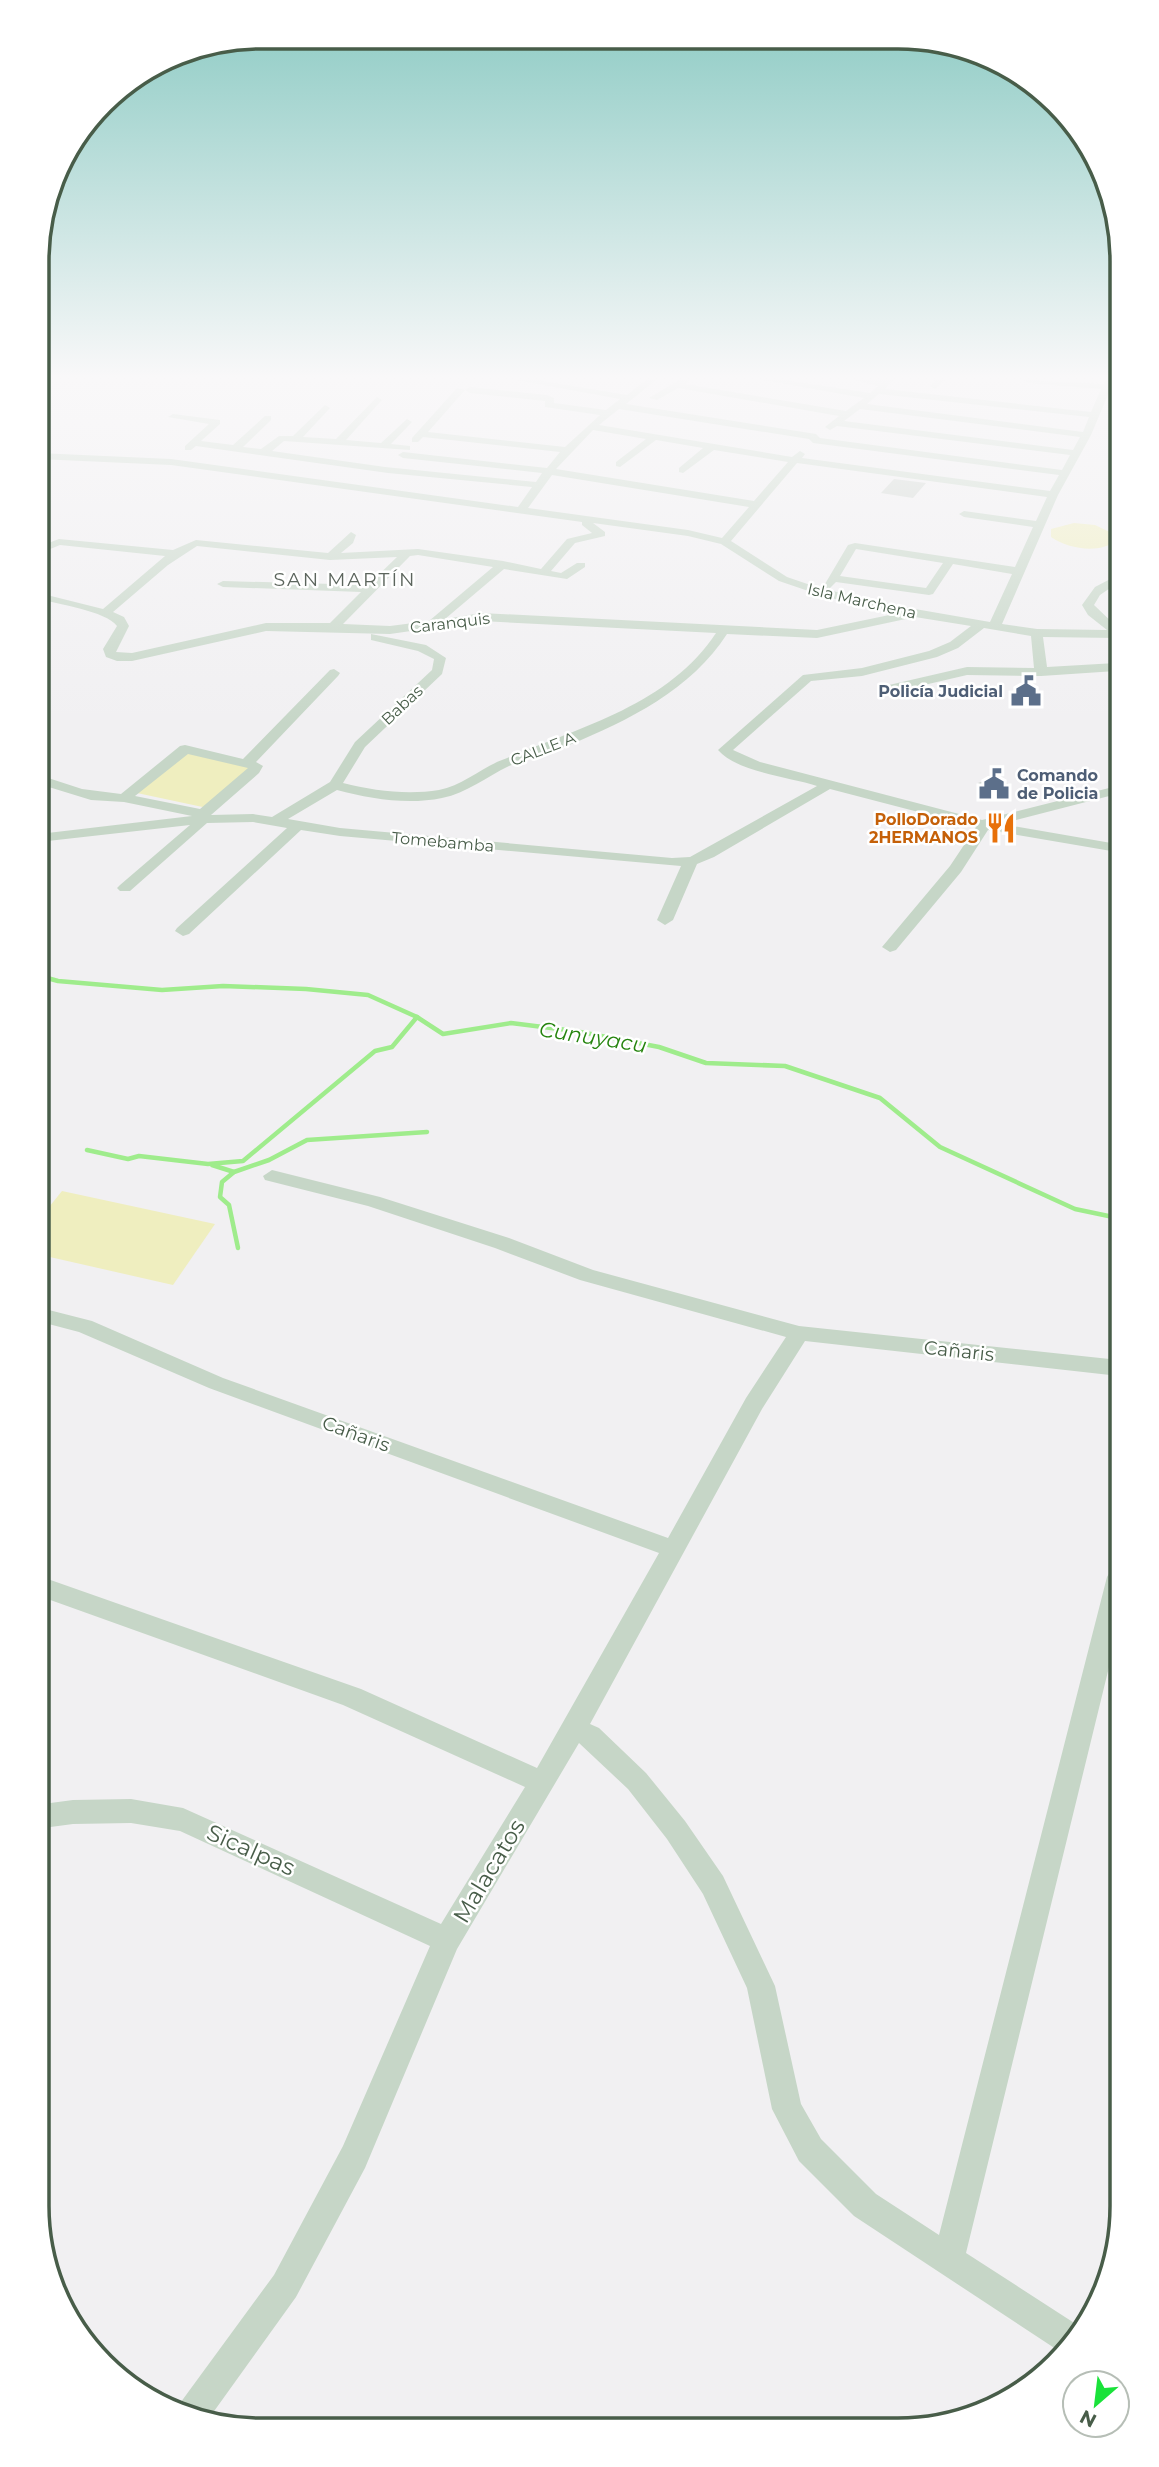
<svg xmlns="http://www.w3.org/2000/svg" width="1159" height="2467" viewBox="0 0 1159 2467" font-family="Montserrat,sans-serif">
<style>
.green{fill:#efeebf}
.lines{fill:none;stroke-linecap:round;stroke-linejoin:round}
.stream{stroke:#9fec8c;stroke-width:4.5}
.building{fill:#cdd4ce}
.minor{fill:#c6d6c7;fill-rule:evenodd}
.labels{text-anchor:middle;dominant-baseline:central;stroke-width:5;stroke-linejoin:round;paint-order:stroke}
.far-street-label{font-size:16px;fill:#485d49;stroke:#fff}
.far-service-label{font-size:16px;font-weight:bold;fill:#4e5e75;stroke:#fff;text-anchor:end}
.far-food-label{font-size:16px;font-weight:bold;fill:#c56008;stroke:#fff;text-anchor:end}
.far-quarter-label{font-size:19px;letter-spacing:2px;fill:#5c655d;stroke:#fff}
.street-label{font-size:19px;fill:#485d49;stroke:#fff}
.water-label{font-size:21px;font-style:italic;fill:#25840e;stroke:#fff}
.near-street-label{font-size:23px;fill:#485d49;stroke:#fff}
.rim{fill:none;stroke:#485d49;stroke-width:3.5}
</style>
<rect width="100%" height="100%" fill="#f1f0f2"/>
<g class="green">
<path d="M1074,523L1095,525L1116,535V541C1099,554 1068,549 1051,537V529Z"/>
<polygon points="189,752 256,767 212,809 137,793"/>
<polygon points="62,1191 215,1224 173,1285 41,1255 41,1217"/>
</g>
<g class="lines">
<g class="stream">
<polyline points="40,976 58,981 162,990 223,986 306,989 368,995 417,1017 443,1034 511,1023 575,1031 659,1047 706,1063 785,1066 880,1098 940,1147 1075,1209 1118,1218"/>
<polyline points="87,1150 128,1159 139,1156 208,1164 243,1161 375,1051 392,1047 417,1017"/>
<polyline points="212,1165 234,1172 222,1182 220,1197 229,1205 238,1248"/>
<polyline points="234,1172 269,1160 307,1140 427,1132"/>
</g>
</g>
<g class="building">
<polygon points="894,479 926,483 913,498 881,493"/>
<polygon points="997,777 1010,785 992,791 978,783"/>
</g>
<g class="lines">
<g class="minor">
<path d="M516,380H537L627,395L646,380H656L626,404L816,434L820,438L1062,470L1070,455L837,426L830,430L825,427L839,416L678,388L657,400L649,398L679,380H689L685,384L846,411L864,398L763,380H785L870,393L878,386L855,380H893L885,389L1091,412L1101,389L1028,383L1023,380L1104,384L1106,380H1114L1112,385H1115V391L1110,390L1091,435L1058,495L1002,624L1037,629L1107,630L1088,615L1082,605L1095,587L1116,576V584L1100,595L1094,605L1116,626V638L1043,637L1047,667L1116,663V671L1041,676L967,675L894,692L888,688L889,685L967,667L1034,668L1031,636L984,628L958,648L937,657L862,676L811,681L733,750L760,762L982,820L1117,786V794L1001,824L1117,844V852L988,830L961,872L896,950L890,952L882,947L950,866L976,827L830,789L714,857L697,864L673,920L665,925L657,920L681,866L340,836L301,830L189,934L183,936L175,931L177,928L287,828L253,822L207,823L130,891H120L117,888L120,885L190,825L39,842V834L192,816L124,802L91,800L39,784V775L82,789L121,794L180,746L185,745L243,759L330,670L334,669L340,673L338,676L256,762L263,766L259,773L211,815L253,814L272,817L330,782L355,742L432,670L434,659L418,651L371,640V634L426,645L446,658L442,674L365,747L343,783C374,791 408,795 439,790C462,786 481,768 502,760C577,728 668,706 716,633L481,621L390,634L266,631L132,661H117L106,657L103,649L117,626C106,611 57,604 39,599V593L103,609L165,556L60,545L38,554V547L59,539L173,550L196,540L328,553L351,532L356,535L353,543L341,553L418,549L503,561L541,569L567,539L592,533L582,525V522L171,465L38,459V453L171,459L518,507L532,487L388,473L196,446L191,450H185V446L209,424L168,417L173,414L220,420V424L201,441L233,445L265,416H271V420L243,447L261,449L279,436H293L325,405L330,408L303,437L336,439L377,397L382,400L380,402L346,440L381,443L407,419L412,422L391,444L410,446V450L284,441L272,451L385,467L536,482L542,473L403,458L398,455L403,452L547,468L560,452L423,437L418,442H412V438L457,388L465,390L428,432L565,447L600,415L545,407V401L470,393L465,390L470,387L547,395L554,398V403L606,410L620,399ZM879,394L1089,417L1083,432L867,404ZM619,409L809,439L813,443L1059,475L1050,491L802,458L805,454L800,451L792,457L599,425ZM860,409L1080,437L1073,450L844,421ZM593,430L646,439L616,462V466L620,467L656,440L703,448L679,468V472L683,473L714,450L788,462L754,501L556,469ZM797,463L1047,497L1036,521L964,511L959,514L964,517L1033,527L1015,567L855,543L848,545L822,589L787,577L731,541ZM552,475L749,507L722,538L688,530L528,508ZM593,523L688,536L721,544L779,581L826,597L899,613L817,630L481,613L445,619L504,569L567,579L585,567V563H577L561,573L551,571L575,543L605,536V532ZM197,546L330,560L397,557L368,585L223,581L217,584L223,587L361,592L330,623H266L132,653L116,652L129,626L124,617L113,612L168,565ZM856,549L943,563L926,588L840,576ZM418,555L493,567L429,621L390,626L343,624L410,556ZM953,564L1012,574L990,622L915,609L828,590L836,582L929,595L933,594ZM915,617L971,626L950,642L929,651L862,668L803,675L718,750C737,772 789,777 817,786L690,857L672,858L340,828L288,819L337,790C370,799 408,805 442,798C467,793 486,777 509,766C528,758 549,753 569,745C628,721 692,689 727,634L817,638ZM188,754L248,768L200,809L135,796Z"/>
<polygon points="935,380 945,380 935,389 930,386"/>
<polygon points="272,1170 380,1197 509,1238 593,1270 799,1326 1119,1360 1119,1376 805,1341 762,1409 590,1724 599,1728 646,1773 685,1821 723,1876 775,1986 801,2104 821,2139 876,2194 939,2235 1107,1577 1111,1570 1119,1568 1120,1622 966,2253 1082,2328 1065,2355 854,2216 799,2161 772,2109 747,1988 703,1894 667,1839 628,1789 579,1743 457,1949 365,2168 296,2297 207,2421 178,2406 274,2275 343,2146 430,1946 180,1831 131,1823 73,1824 43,1828 43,1804 73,1800 131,1799 183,1808 441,1924 525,1787 343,1705 42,1597 42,1577 361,1689 537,1768 659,1553 209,1388 79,1332 41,1322 41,1308 92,1321 223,1378 668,1538 746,1398 786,1337 580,1280 495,1248 368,1206 265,1180 263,1176"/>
</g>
</g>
<linearGradient id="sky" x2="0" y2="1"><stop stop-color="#8bcac3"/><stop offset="0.52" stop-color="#f9f8f9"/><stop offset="1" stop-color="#f9f8f9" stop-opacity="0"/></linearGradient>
<rect width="1159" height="725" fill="url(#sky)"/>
<defs>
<g id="civic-bare" transform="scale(2.415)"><path d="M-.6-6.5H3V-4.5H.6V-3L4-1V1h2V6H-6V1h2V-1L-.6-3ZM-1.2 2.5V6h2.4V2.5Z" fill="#5c6f8a" stroke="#fff" stroke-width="2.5" paint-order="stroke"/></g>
<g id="restaurant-bare" transform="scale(2.415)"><path d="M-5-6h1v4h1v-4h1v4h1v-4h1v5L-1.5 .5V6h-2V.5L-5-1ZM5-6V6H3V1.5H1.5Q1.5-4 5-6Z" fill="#e8710a" stroke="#fff" stroke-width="2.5" paint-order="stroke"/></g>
</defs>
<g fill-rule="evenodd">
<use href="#civic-bare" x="1026" y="691"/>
<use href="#civic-bare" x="994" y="784"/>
<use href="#restaurant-bare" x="1001" y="828"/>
</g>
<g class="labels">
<g class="far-street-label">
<text transform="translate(862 601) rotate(13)">Isla Marchena</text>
<text transform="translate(450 623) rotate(-7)">Caranquis</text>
<text transform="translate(402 705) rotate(-43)">Babas</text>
<text transform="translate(543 749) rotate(-21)">CALLE A</text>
<text transform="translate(443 842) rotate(5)">Tomebamba</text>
</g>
<g class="far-service-label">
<text x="1003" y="691">Policía Judicial</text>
<text x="1017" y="775" text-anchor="start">Comando<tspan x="1017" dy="18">de Policia</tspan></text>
</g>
<g class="far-food-label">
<text x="978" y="819">PolloDorado<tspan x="978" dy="18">2HERMANOS</tspan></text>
</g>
<g class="far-quarter-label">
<text x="345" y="579">SAN MARTÍN</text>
</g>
<g class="street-label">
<text transform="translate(959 1351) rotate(6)">Cañaris</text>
<text transform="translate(356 1434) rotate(20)">Cañaris</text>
</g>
<g class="water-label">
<text transform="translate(593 1037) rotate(9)">Cunuyacu</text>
</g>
<g class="near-street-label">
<text transform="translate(251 1850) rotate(24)">Sicalpas</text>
<text transform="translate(489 1871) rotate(-59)">Malacatos</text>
</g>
</g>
<path d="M0 0H1159V2467H0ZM261 49H898A212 212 0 0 1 1110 261V2206A212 212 0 0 1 898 2418H261A212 212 0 0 1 49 2206V261A212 212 0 0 1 261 49Z" fill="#fff" fill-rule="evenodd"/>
<path class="rim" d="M261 49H898A212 212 0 0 1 1110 261V2206A212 212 0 0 1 898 2418H261A212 212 0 0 1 49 2206V261A212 212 0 0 1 261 49Z"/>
<g transform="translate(1096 2404) rotate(208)"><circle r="33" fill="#ffffff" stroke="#b6beb6" stroke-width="2"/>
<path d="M0-5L12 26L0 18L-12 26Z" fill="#1ae23a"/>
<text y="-10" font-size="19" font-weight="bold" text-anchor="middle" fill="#485d49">N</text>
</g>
</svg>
